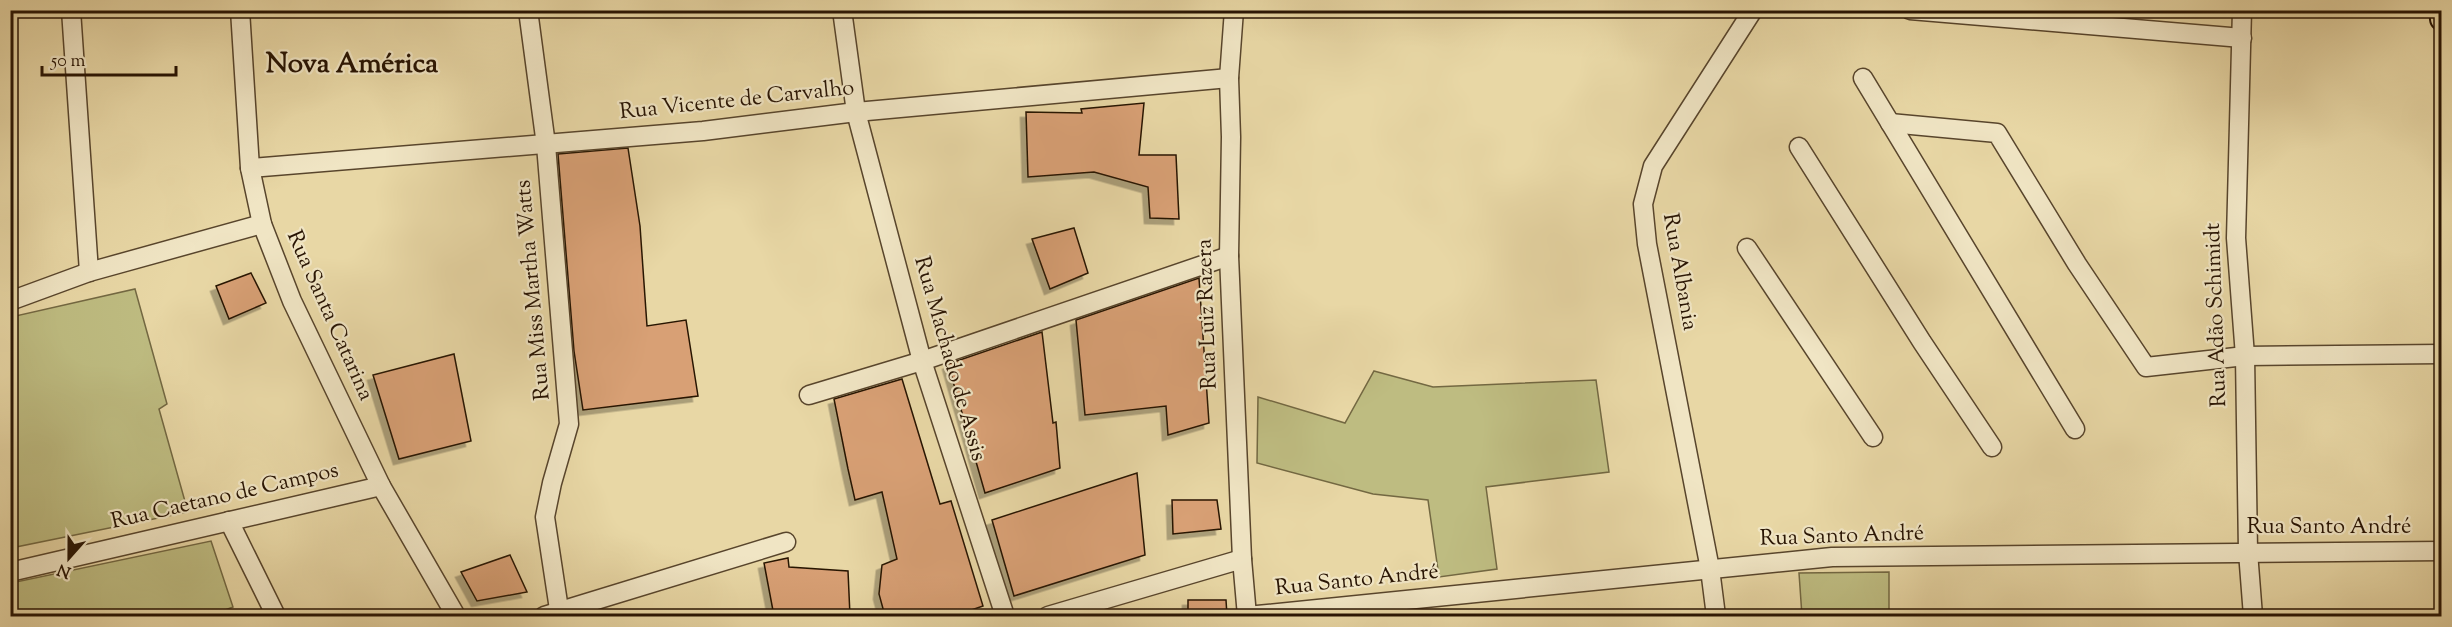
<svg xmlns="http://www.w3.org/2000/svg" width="2452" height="627" viewBox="0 0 2452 627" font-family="'Sorts Mill Goudy',serif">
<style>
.green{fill:#bebc81;stroke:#736842;stroke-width:1.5}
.building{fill:#d8a075;stroke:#281403;stroke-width:1.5;filter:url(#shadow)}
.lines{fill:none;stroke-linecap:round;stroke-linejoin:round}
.minor-casing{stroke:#58452c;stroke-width:21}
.major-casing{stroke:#281403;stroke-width:26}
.minor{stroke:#f0e5c4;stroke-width:18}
.major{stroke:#e8d7a5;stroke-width:22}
.labels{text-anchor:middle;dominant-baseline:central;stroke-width:4.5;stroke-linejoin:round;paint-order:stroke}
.street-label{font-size:22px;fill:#281403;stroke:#f0e5c4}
.district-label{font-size:28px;font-weight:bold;fill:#281403;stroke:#f0e5c4}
</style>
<defs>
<filter id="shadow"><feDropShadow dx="-5.5" dy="5.5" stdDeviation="0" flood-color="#0004"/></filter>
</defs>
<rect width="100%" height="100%" fill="#e8d7a5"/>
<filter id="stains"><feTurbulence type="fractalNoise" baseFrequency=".00333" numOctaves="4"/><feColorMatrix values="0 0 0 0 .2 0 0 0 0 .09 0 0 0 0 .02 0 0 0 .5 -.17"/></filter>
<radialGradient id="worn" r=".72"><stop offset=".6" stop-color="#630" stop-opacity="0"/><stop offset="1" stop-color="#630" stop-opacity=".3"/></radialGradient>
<g class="green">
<polygon points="135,289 167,404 159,409 188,512 11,548 11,317"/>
<polygon points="1374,371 1433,387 1596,380 1609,472 1486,487 1497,569 1439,577 1428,500 1373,494 1257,463 1258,397 1345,423"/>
<polygon points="211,541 233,607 209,616 18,616 11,583"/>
<polygon points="1889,572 1889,616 1802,616 1799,573"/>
</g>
<g class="building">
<polygon points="1144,103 1139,155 1176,155 1179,219 1150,218 1148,187 1094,172 1028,177 1026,112 1082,113 1081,109"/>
<polygon points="628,148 640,226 647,326 686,320 698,396 583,410 574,351 558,154"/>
<polygon points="1074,228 1088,273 1050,289 1032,239"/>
<polygon points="251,273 266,303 229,319 216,286"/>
<polygon points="1199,278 1209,423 1168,435 1166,406 1085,415 1076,320"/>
<polygon points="1042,332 1053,423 1056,422 1060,468 985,493 948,364"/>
<polygon points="454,354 471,441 399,459 373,375"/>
<polygon points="902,379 940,504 951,501 983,606 954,616 885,616 879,594 882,565 897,559 882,492 855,500 848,469 834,399"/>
<polygon points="1137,473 1145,555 1014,596 992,520"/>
<polygon points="1172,500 1217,500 1221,529 1173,534"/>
<polygon points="510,555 527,592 477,601 461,572"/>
<polygon points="788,558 789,567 848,571 850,616 774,616 764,563"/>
<polygon points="1188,600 1226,600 1227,616 1188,616"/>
</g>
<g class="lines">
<g class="minor-casing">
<g id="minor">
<polyline points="71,10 89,272"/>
<polyline points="240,10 250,168 262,224 292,301 381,486 456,616"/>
<polyline points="528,10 546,145 569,424 552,483 545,517 560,616"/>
<polyline points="842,10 856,112 922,361 1005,616"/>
<polyline points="1234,10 1229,78 1231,137 1229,256 1242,559 1247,616 1832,557 2442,551"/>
<polyline points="1910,10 2242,38"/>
<polyline points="2242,10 2236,238 2245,356 2248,552 2253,616"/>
<polyline points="1863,78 2075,429"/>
<polyline points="1890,123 1997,133 2077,264 2146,367 2245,356 2442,354"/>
<polyline points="1799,147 1922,342 1992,447"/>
<polyline points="250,168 703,131 856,112 1229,78"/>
<polyline points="1747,248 1873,437"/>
<polyline points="10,301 89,272 262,224"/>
<polyline points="809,395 922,361 1229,256"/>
<polyline points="229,521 276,616"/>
<polyline points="10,572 381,486"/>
<polyline points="544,616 786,542"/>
<polyline points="1048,616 1242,559"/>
<polyline points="1716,616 1710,569 1647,244 1643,204 1653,166 1753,10"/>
</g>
</g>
<g class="major-casing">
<polyline id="major" points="2441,10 2442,19"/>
</g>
<use href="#minor" class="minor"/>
<use href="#major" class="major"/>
</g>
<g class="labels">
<g class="street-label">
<text transform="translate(737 101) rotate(-6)">Rua Vicente de Carvalho</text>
<text transform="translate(1679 272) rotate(80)">Rua Albania</text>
<text transform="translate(534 290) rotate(-95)">Rua Miss Martha Watts</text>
<text transform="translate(1208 314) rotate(-92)">Rua Luiz Razera</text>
<text transform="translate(2217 315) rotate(-92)">Rua Adão Schimidt</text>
<text transform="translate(329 316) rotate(66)">Rua Santa Catarina</text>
<text transform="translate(949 359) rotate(74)">Rua Machado de Assis</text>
<text transform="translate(225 497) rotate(-13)">Rua Caetano de Campos</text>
<text x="2329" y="528">Rua Santo André</text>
<text transform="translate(1842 537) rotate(-2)">Rua Santo André</text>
<text transform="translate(1357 581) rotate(-6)">Rua Santo André</text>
</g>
<g class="district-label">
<text x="352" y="65">Nova América</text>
</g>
</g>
<rect width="2452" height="627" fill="none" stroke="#e8d7a5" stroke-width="36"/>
<rect x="12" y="12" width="2428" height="603" fill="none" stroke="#281403" stroke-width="3"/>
<rect x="18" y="18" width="2416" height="591" fill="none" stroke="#281403" stroke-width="1.5"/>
<g transform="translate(69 558) rotate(201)" stroke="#f0e5c4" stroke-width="4.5" paint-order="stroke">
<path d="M0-4.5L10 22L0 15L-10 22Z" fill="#281403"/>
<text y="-9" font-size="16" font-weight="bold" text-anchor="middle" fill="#281403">N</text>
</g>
<path d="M42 66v9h134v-9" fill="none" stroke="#281403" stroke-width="3"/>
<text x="51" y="66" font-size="18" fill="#281403" stroke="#f0e5c4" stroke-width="4.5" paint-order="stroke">50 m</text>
<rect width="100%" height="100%" filter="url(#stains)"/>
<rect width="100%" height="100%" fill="url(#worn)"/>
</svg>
